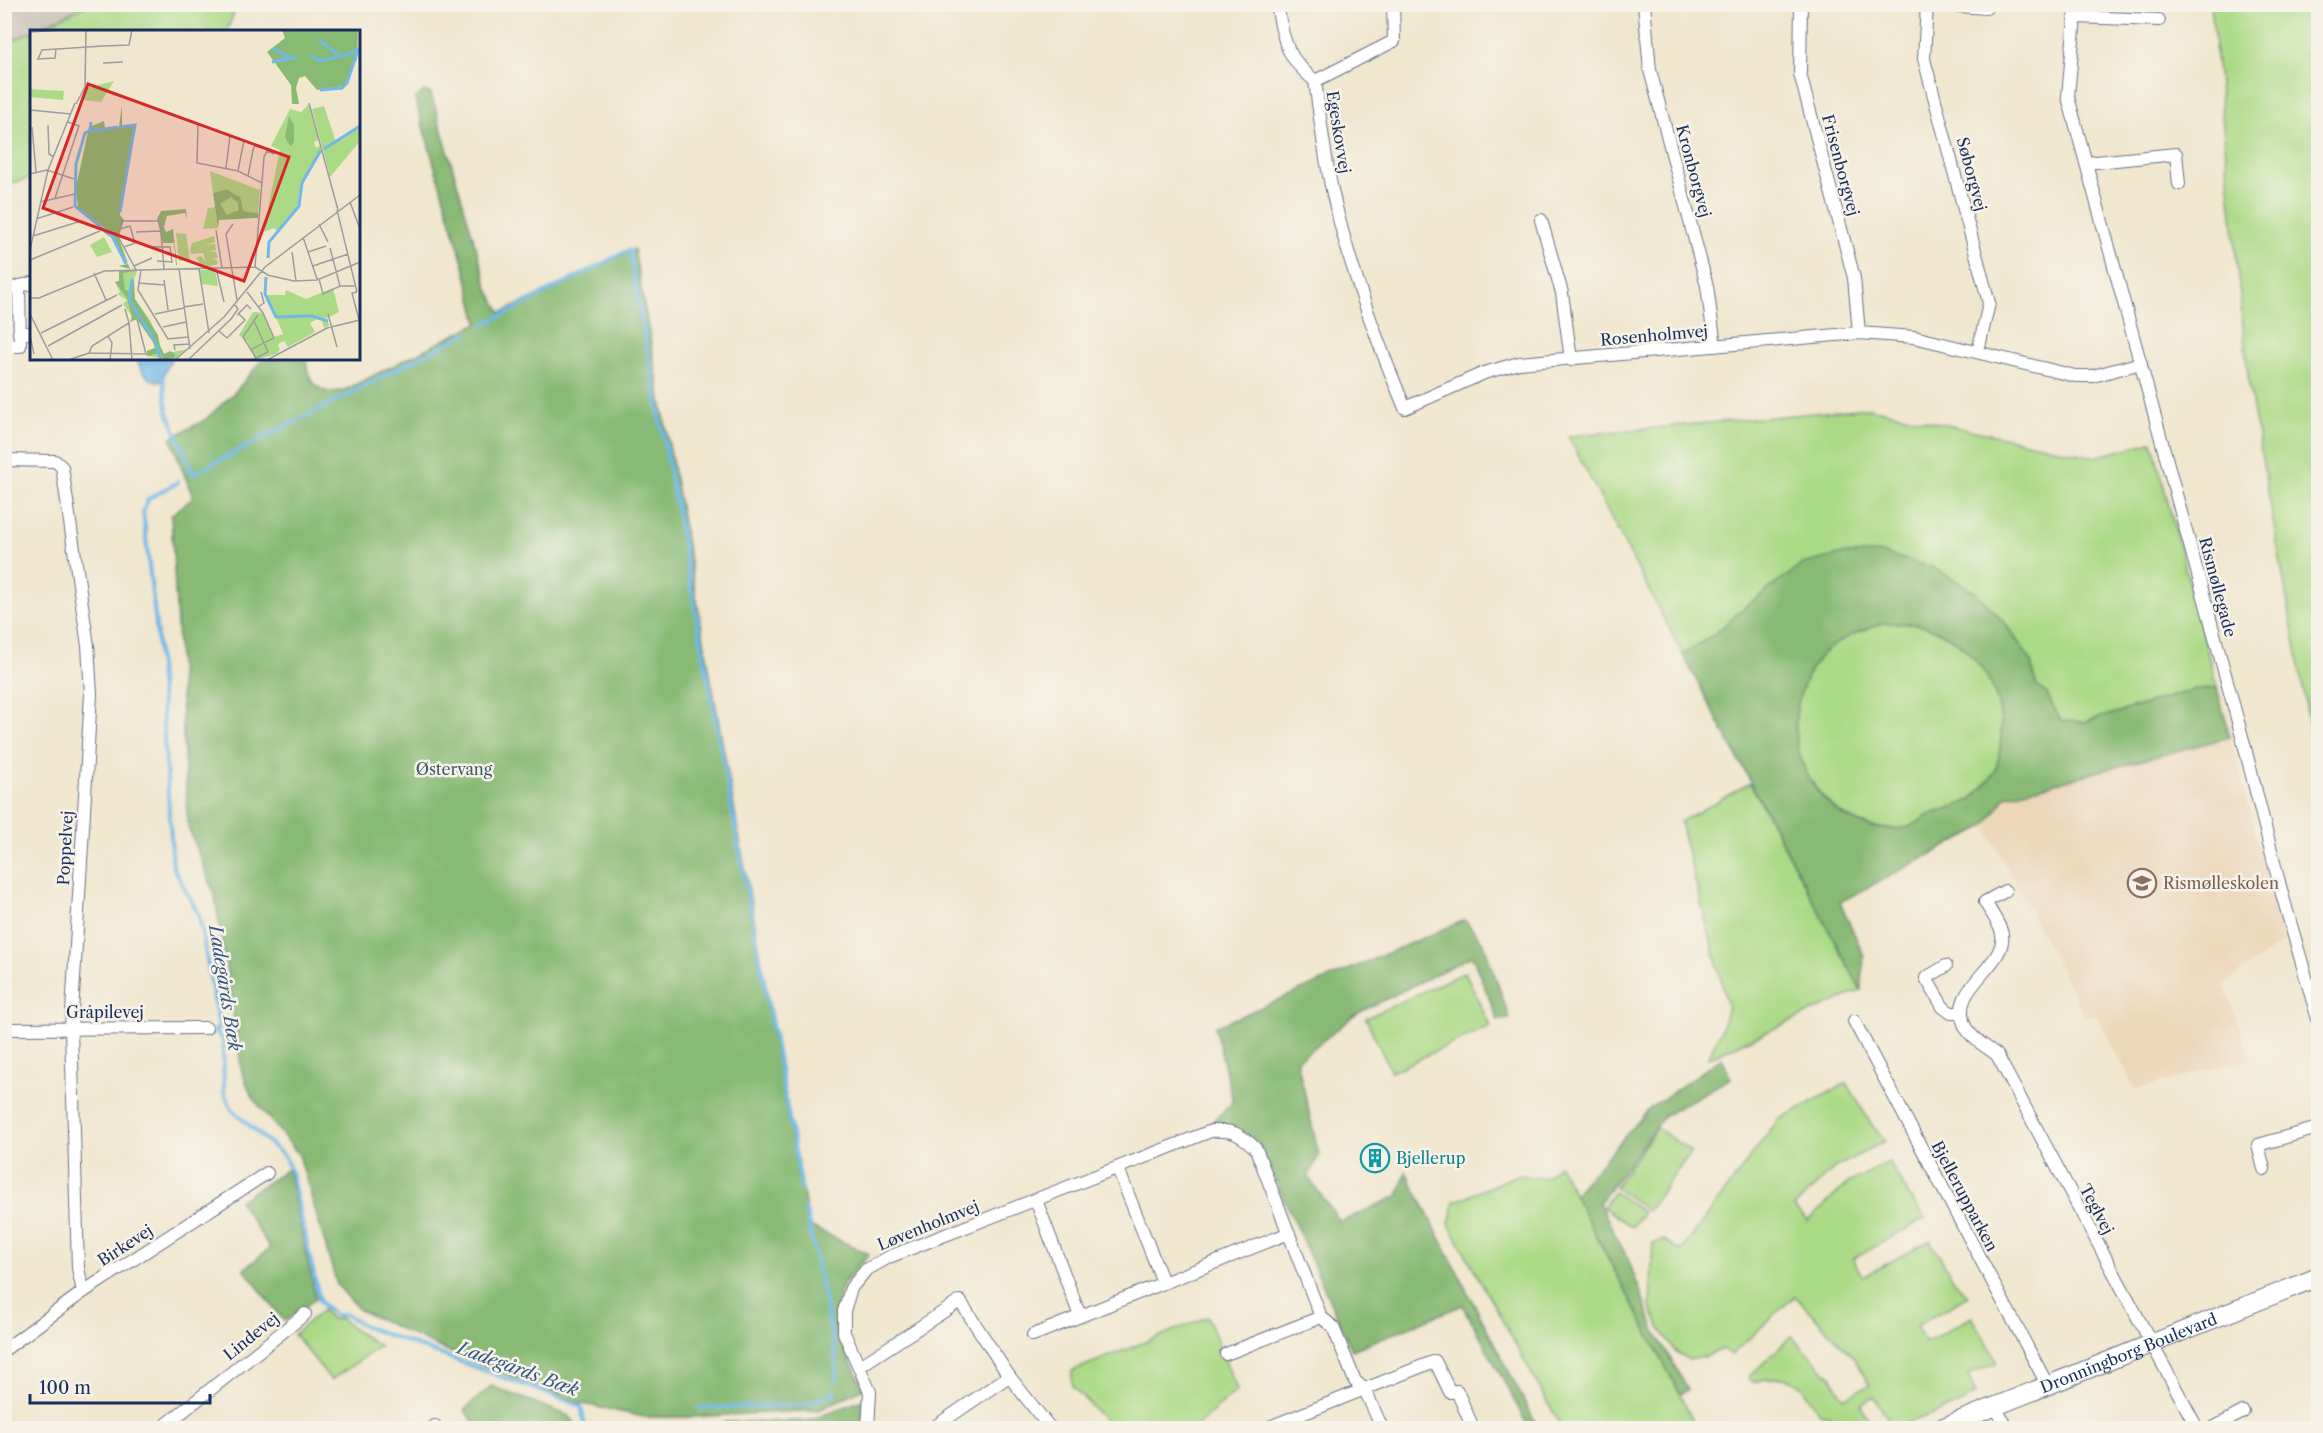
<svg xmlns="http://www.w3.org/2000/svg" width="2323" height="1433" viewBox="0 0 2323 1433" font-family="'Libre Caslon Text',serif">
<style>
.built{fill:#edd7bb}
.industrial{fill:#ccc2b9}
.green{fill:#abda87;stroke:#638472;stroke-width:1.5}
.forest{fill:#88ba74;stroke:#527469;stroke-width:1.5;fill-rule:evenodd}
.water{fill:#70b9e8;stroke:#4674a3;stroke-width:1.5}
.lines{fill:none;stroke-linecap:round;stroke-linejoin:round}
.stream{stroke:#70b9e8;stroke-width:4}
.street-casing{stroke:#666f85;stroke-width:14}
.secondary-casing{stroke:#666f85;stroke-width:20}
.street{stroke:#fff;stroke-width:12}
.secondary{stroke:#fff;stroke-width:18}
.labels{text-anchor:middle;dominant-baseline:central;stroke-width:5;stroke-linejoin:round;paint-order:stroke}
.street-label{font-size:16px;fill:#1b2f5e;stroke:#f7f3e8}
.park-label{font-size:16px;fill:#3f5a68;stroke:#f7f3e8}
.education-label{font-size:16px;fill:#785e54;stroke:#f7f3e8;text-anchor:start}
.culture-label{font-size:16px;fill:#0d838f;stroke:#f7f3e8;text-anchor:start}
.water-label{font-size:18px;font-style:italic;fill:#355887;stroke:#f7f3e8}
.inset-river{fill:none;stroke:#70b9e8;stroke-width:3}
.inset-road{fill:none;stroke:#9b9da1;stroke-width:1.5}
.view{fill:#d62828;fill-opacity:0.15;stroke:#d62828;stroke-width:3}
.inset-edge{fill:none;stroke:#1b2f5e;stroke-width:3}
</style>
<rect width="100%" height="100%" fill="#f7f3e8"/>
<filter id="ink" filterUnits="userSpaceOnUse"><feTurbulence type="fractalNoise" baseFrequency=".0167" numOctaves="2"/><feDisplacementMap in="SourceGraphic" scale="12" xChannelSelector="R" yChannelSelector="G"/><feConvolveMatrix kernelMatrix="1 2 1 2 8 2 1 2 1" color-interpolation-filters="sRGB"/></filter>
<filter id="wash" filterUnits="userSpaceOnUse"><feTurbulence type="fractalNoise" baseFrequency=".008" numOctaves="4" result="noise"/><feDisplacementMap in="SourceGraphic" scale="24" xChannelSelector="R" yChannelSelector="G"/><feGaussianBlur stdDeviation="1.35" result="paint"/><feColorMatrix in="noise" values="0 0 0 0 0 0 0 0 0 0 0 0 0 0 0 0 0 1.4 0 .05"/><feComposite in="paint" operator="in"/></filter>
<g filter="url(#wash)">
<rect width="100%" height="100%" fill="#f1e6ce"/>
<polygon class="built" points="2230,737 2284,941 2224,985 2251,1058 2135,1090 2096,1015 2086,1018 1985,826 2006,796"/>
<polygon class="industrial" points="5,5 89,5 5,44"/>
<g class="green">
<polygon points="89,4 237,5 227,31 32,32 31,178 5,185 5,44"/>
<polygon points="2211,5 2318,5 2318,773 2249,385"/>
<polygon points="1869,408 2095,457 2152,442 2217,688 2196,689 2085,722 2061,721 2047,694 2036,685 2032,662 2004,622 1974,591 1803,564 1746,606 1717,632 1683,655 1568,436"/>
<path d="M1884,623C1896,624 1909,622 1920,625C1970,638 2004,685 2001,737C2000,751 1999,769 1989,780C1984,785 1979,792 1974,797C1967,804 1943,810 1932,814C1923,817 1914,827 1904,828C1830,837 1778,759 1801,692C1806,677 1815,660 1827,650C1845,636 1863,630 1884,623Z"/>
<polygon points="1750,783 1861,990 1708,1058 1723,1025 1728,1006 1680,822"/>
<polygon points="1465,972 1490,1026 1391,1072 1366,1018"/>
<path d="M1847,1083L1871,1124L1885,1141L1834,1168L1794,1207L1808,1221L1848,1183L1889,1162L1913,1202L1926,1218L1853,1259L1863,1277L1930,1240L1954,1281L1968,1296L1916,1326L1925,1343L1972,1317L1996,1359V1363L1968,1374L1976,1394L1962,1403L1894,1428L1874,1397L1860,1405L1874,1428H1836L1829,1415L1819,1413C1798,1379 1794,1372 1753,1382L1748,1378L1791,1336L1828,1374L1829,1373L1844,1398L1870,1385L1854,1358L1795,1296L1731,1355L1722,1349L1707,1356L1689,1360L1676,1352L1661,1330L1650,1306L1653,1243L1664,1240L1681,1251L1778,1120Z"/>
<polygon points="1657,1128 1691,1152 1648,1211 1615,1187"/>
<polygon points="1559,1165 1680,1394 1695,1426 1688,1428 1562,1428 1449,1224 1454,1202 1517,1175 1545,1178"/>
<polygon points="1614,1192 1643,1212 1632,1227 1603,1207"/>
<polygon points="323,1310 333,1320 341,1318 354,1330 380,1346 331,1380 294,1334"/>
<polygon points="1208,1317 1237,1390 1195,1428 1112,1428 1072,1386 1072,1371"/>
</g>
<g class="forest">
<path d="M424,91L431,93L488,289L501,313L634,249L809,1226L869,1254L844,1283L836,1307V1333L864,1388L819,1410L693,1417H644L579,1403L447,1351L359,1310L337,1285L299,1155L252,1097L242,1072L215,896L188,826L171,515L193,498L171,438L205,420L236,391L263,359H307C305,373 313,388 328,392C334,393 342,390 347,389L478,323L464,266L415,99Z"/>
<path d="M1882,553L1932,567L1974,591L2004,622L2032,662L2036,685L2047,694L2061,721L2085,722L2196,689L2217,688L2230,737L2006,796L1985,826L1840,902L1864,956L1861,990L1683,655L1717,632L1746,606L1803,564L1843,554ZM1884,623C1896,624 1909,622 1920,625C1970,638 2004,685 2001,737C2000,751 1999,769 1989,780C1984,785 1977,796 1971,799C1959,806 1945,809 1932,814C1923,817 1914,827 1904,828C1830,838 1778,760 1801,692C1806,677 1815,660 1827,650C1845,636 1863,630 1884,623Z"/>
<path d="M1465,920L1484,944L1510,1019L1498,1020L1472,956L1358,1013L1297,1061L1319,1155L1308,1177L1340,1222L1398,1196L1406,1172L1538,1428H1529L1463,1305L1352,1350L1259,1144C1240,1128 1233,1123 1208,1126L1233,1102L1215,1027Z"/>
<polygon points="1722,1058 1731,1078 1665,1115 1599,1203 1628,1259 1655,1331 1688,1390 1680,1394 1574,1194 1650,1108"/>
<polygon points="288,1169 316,1299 284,1321 244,1269 270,1248 239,1201"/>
<polygon points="491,1386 569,1416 579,1428 479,1428 464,1410"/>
<polygon points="865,1399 865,1428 714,1428 725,1422 808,1421"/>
</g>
<path class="water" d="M136,359H171L161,381C146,382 142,370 136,359Z"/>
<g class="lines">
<g class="stream">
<polyline points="483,325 629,250 802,1189"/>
<polyline points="163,378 167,410 193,474 467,333"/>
<polyline points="178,482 148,499 143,512 157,635 173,867 199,915 219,1027 215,1031 223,1040 224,1092 232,1110 285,1157 291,1172 320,1302 336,1316 345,1314 366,1327 581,1406 585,1426 605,1428"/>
<polyline points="805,1207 836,1357 836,1381"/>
<polyline points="699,1408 804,1405 833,1394 834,1390"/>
</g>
</g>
</g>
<g filter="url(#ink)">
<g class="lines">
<g class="street-casing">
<g id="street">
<polyline points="1644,4 1650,70 1707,286 1715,346"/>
<polyline points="1801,4 1800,74 1854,278 1859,333"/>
<polyline points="1927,4 1924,59 1989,303 1978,351"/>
<polyline points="1932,4 1986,8"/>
<path d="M1278,9C1283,42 1288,59 1315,81C1320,117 1324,154 1332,190C1349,266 1375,337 1405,408L1484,373L1519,363L1859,333L1914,337L2075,376H2093L2141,363"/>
<polyline points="2159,20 2075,17 2068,97 2244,744 2282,894 2318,1019"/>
<polyline points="1315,81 1394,41 1393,4"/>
<polyline points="2086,163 2176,154 2179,184"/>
<polyline points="1541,220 1562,293 1571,360"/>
<polyline points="4,290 32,283"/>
<polyline points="19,333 32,333"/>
<polyline points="4,346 20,346 19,286"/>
<polyline points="4,460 55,461 62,467 88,646 91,694 71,1029 78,1268 83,1292"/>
<path d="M2005,891L1985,902C1990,911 2000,924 2002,934C2007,967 1945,989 1966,1028C1972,1039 1987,1047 1997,1055L2197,1428"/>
<polyline points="1946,966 1926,978 1943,1007 1951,1013 1962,1013"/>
<polyline points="1854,1021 2048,1386"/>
<polyline points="4,1029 206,1028"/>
<polyline points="1118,1169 1163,1282"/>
<polyline points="2264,1169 2258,1145 2318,1128"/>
<polyline points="1036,1200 1080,1316"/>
<polyline points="1033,1335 1289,1233"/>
<polyline points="4,1350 83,1292 267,1173"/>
<polyline points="1226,1354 1321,1317"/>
<polyline points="860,1366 960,1301 1009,1376 1050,1428"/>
<polyline points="1996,1407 2006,1428"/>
<polyline points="162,1428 305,1314"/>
<polyline points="432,1428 435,1426"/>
<path d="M868,1428L870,1392L844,1333V1311L851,1288L866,1270L889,1257L1211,1131C1233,1130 1240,1133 1256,1149L1321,1317L1333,1327L1355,1381L1365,1390L1382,1428"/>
<polyline points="933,1428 1009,1376"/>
<polyline points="1267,1428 1435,1361 1450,1392 1457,1391 1473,1428"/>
<polyline points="2213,1428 2243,1412"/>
</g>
</g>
<g class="secondary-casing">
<g id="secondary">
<path id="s1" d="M1941,1428L2318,1277"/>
</g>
</g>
<use href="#street" class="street"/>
<use href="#secondary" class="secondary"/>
</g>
</g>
<defs>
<g id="school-ring" transform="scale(1.5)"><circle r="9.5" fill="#f7f3e8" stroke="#8d6e63" stroke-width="1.5"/><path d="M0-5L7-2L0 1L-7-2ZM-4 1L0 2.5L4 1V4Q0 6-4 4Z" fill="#8d6e63"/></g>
<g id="building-ring" transform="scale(1.5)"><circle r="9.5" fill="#f7f3e8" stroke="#0f9aa8" stroke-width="1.5"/><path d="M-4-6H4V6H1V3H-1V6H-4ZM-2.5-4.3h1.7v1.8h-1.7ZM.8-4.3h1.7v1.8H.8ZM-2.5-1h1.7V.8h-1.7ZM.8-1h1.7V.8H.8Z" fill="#0f9aa8"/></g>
</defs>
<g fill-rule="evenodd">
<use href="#school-ring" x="2142" y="883"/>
<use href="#building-ring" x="1375" y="1158"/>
</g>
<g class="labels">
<g class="street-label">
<text transform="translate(1339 132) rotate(81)">Egeskovvej</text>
<text transform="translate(1841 165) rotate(75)">Frisenborgvej</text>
<text transform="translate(1694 171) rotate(75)">Kronborgvej</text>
<text transform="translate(1972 174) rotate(75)">Søborgvej</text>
<text transform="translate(1654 335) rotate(-5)">Rosenholmvej</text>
<text transform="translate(2218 587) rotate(75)">Rismøllegade</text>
<text transform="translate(65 848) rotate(-87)">Poppelvej</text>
<text x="105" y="1012">Gråpilevej</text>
<text transform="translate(1965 1196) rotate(62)">Bjellerupparken</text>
<text transform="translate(2097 1209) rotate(62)">Teglvej</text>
<text transform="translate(928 1225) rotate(-22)">Løvenholmvej</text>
<text transform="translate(125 1245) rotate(-33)">Birkevej</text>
<text transform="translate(251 1336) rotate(-39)">Lindevej</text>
<text stroke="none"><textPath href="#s1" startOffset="202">Dronningborg Boulevard</textPath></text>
</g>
<g class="park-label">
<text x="454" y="769">Østervang</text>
</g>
<g class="education-label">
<text x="2163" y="883">Rismølleskolen</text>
</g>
<g class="culture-label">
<text x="1396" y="1158">Bjellerup</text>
</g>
<g class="water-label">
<text transform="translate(225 988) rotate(81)">Ladegårds Bæk</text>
<text transform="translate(518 1369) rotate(20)">Ladegårds Bæk</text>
</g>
</g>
<g transform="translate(30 30)">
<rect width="330" height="330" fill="#f1e6ce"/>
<path d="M84,51L71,72L52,70L56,58ZM0,59L34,61L33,70L0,67ZM279,74L289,110L284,112L286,118L291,115L290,120L272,152L267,177L261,187L248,202L244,198L233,202L250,120L241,116L260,79L271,82ZM294,76L306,112L330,94V111L300,147L282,79ZM180,141L230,160L228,183L214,181L213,175L196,159L183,163ZM190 176a9 9 0 1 1 18 0a9 9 0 1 1-18 0ZM185,177L188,198L173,199L178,178ZM146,203L156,204L160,230L149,231ZM184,206L185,212L175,215L185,214L186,220L179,221L186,222L188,228L182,229L187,230L188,234L177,237L175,234L173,237L166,228L171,226L176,232L173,223L161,224L160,219L162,213ZM74,207L82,222L67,227L60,215ZM185,239L188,256L171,254L169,240ZM89,241H107L102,255L105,269L120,290L134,324L157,319L144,330L117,326V321L125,318L123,312L107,289L100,292L102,286L93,274L97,270L87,264L90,262L85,252L89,251ZM303,258L309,282L298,288L246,286L236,268V265H255L256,260L276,269ZM223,282L233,283L244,307L253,304L246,287L286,288L297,290L299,296L294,298L292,291L287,289L280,293L285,302L258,317L254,311L248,314L250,320L246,324L225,330L218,312L209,305Z" fill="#abda87"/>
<path d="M252,0H328L327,29L314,56L287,60L275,46L269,48L266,58L269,74H262L261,55L237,22L255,8ZM92,75V97L105,95L90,185L94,190L88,206L100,239L89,236L98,234L83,209L73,202L76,199L48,178L46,157L59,97L74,91L75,98L89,97ZM259,86L264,95V113L260,116L255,107ZM196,159L210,167L214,181L228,183V188L189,190L188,198L183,163ZM201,167L208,173V180L197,185L190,174ZM156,179L157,189L155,183L137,186L134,197L136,202L143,199L147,235H146L144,213H133L127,189L131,181ZM89,241H105L93,243L95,260L101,261V255L104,250L105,269L128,305L130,317L134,324L140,321L145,324V327L134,330L130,323L117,326V321L125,318L123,312L107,289L100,292L102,288L97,268L85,252L89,251Z" fill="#88ba74" fill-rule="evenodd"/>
<path class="inset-river" d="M289,10L311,27L330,19M243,18L262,29M281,26L290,31L307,27M242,32L267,27M290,60L312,58L317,53L328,20M61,92L60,101L88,97M90,97L105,95L90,182M59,101L55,103L46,134L45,176L82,206L96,234M294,119L330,96M238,228L239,212L269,176L272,153L291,120M236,247L235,264L246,287L282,286L298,291M102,249L99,269L111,289M112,290L124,310M125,311L131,330"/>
<path class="inset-road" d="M0,2L32,0M26,19L25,28L8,29L12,20L73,16L99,15L102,0M73,33L93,32M279,73L308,180M46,74L55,57L56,0M0,80L41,84M18,95L19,124L24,127M168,95L167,133L208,141L232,153M2,97L6,142M196,138L200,106L205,107M208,141L214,110M0,144L17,140L44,149M218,146L223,120L225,115L230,117M25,168L49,96L38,92M10,172L45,164M320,172L330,199M307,180L327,262M6,189L43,177M203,194L196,204L207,270M289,194L298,212M90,199L100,196L105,213L94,217M186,200L192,238M106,202L131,201M3,206L51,191M273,207L287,249M123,217H140L142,232L127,231M300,218L310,256M0,220L18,140L45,73M262,222L266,251M278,222L296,216M0,230L70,201M104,236L122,228M283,236L318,224M225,237L234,127L237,121L244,124M186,238L194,272M149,239L160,319M169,239L179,303M106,240L88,206L93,191H130L134,239M111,240L108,260L138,309L158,307M64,243L76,270M237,245L264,251L287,250L330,232M289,249L293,264L310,256H326M134,250L138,280M108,253L134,255M217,262L233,283L244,308L222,319M327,262L322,263L329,290M0,268H9L74,241L225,237L238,245M154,277L173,274M228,277L234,273L231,262M0,284L23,330M125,284L154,278M298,284L307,317M207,285L217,275L221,279M224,291L238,322L226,328L213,307L228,285M99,293L102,330M133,297L156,292M189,301L197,308L215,290L208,283M11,303L87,265M0,306L4,324M78,306L82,313L80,330M18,316L92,275M145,320L144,315L159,314M59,323L62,316L99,293L95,279M38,330L59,323L116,324L107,289M145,330L194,287L235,237L330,165M158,330L201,289L208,279L205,275M237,330L297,298L330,290"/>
<path class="view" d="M58,54L259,127L214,251L13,178Z"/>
<rect width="330" height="330" class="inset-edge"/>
</g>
<rect width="2323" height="1433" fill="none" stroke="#f7f3e8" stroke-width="24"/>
<path d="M30 1394v9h180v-9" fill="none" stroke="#1b2f5e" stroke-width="3"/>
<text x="39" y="1394" font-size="18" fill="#1b2f5e" stroke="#f7f3e8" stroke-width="4.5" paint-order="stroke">100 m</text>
</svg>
